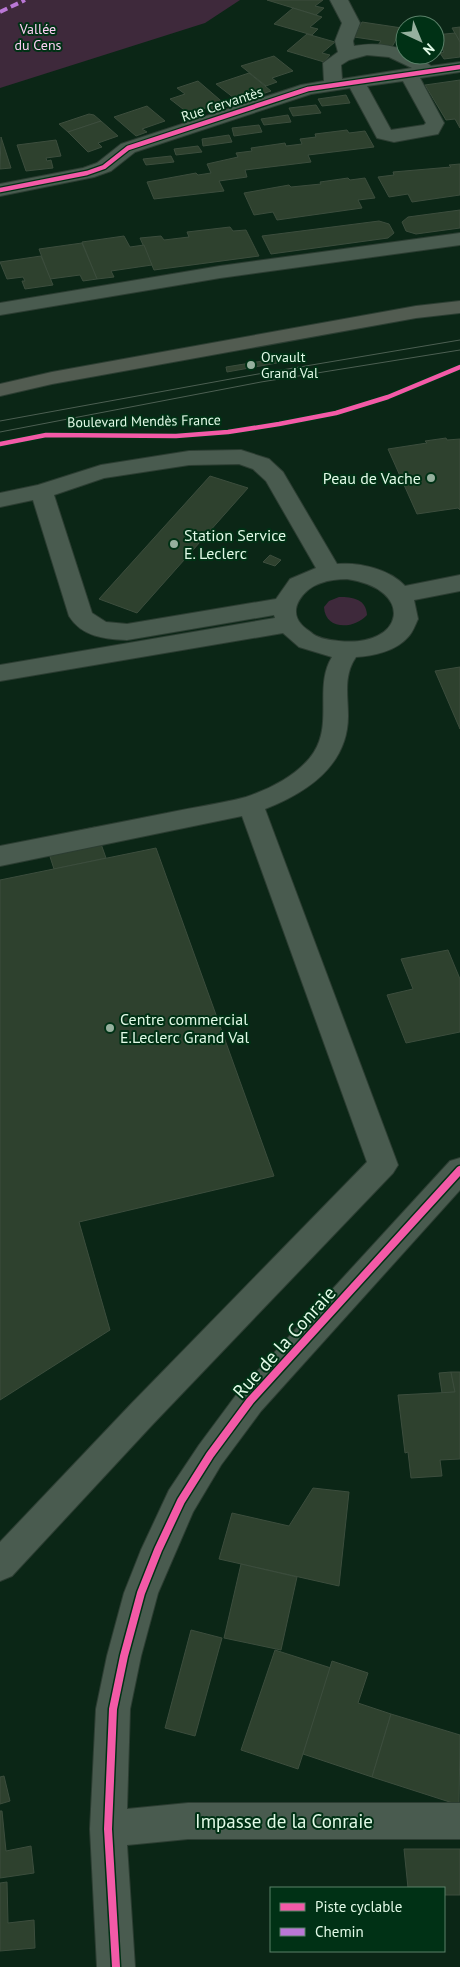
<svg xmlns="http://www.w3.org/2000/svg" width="460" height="1967" viewBox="0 0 460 1967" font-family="'PT Sans',sans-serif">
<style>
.green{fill:#3e293b}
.building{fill:#2e412e;stroke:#3c4d3d}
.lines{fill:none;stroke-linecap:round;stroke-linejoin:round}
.minor-casing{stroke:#2c3d32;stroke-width:2}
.major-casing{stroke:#2c3d32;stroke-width:2}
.minor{fill:#495b4f;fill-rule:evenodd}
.major{fill:#525c51;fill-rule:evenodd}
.tram{stroke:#4c5f52;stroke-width:1}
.quiet{stroke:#ba77d6;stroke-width:4;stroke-dasharray:8 4;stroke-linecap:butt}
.cycleway-far1-casing{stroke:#003115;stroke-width:7}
.cycleway-casing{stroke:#003115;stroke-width:11}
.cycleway-far1{stroke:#f35aa7;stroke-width:4.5}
.cycleway{stroke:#f35aa7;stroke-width:8}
.poi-dot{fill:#96b09e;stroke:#003115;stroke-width:2}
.labels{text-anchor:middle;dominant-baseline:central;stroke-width:4;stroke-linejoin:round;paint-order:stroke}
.far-park-label{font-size:14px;fill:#fdd0f5;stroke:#003115}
.far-street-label{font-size:14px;fill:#e1fae7;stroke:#003115}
.far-poi-label{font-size:14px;fill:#e1fae7;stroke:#003115;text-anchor:start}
.poi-label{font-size:16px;fill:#e1fae7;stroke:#003115;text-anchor:start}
.near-street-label{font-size:19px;fill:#e1fae7;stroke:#003115}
</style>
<rect width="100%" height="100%" fill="#0b2616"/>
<g class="green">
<polygon points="0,0 240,0 205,23 0,88"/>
<path d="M339,597C353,597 366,599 367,615C355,629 325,631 324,607L329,601Z"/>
</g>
<g class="building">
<polygon points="267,0 323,0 315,6 324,8 316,15"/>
<polygon points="293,8 322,17 310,27 318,29 312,35 274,24"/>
<polygon points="362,22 402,28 392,47 378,45 381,41 354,37"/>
<polygon points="460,27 460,42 452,28"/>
<polygon points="455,33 460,42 460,57 444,59 440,53 444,52 442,49 435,50 435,35"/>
<polygon points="307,34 335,42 322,53 330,55 324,62 287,51"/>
<polygon points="274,56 293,71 272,78 277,82 266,86 241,66"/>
<polygon points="249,73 271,91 259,95 256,91 234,98 216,84"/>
<polygon points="460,80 460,128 455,119 446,120 425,85"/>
<polygon points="198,81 205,87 227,106 213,110 209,107 188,113 170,99 185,94 177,88"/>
<polygon points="346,95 350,103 322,106 318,99"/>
<polygon points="316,105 321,113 293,116 289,108"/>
<polygon points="147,106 165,121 142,129 147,132 136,136 114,117"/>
<polygon points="89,114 94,115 101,121 68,132 59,124"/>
<polygon points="288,115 291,122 264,125 261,119"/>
<polygon points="101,121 118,136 98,143 102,147 88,152 68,132"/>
<polygon points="259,125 262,132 234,136 232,128"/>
<polygon points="347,130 349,133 365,131 374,147 308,155 311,162 245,170 247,177 219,181 224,191 154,199 147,182 196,173 198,175 211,173 207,164 238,157 236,153 252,151 251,148 285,143 286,146 302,144 300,139 316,137 315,134"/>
<polygon points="229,135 232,142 203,146 202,139"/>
<polygon points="1,137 11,168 0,169"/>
<polygon points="56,140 61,156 46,158 47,161 51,160 53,168 26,171 17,145"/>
<polygon points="198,146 202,152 176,155 174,149"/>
<polygon points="171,156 174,162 146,165 143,159"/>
<polygon points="460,164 460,195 412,202 408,194 389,197 378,177 394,175 393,172 451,167 449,165"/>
<polygon points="348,178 350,180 365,178 375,198 358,200 362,208 277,220 273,212 254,215 244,193 289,185 291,187 321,184 320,182"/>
<polygon points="460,210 460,228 416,234 406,231 402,222 408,217"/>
<polygon points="379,221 389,224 394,233 388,238 271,254 262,236"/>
<polygon points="230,227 233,231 246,230 259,256 154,270 140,238 161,236 164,240 189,237 187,232"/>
<polygon points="124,236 130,247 144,245 152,265 111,271 114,277 97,279 82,242"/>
<polygon points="82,243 97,279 83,281 80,275 50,279 39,249"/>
<polygon points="41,256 53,285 25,289 22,281 25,281 23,277 7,279 0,262"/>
<polygon points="275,359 277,363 227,372 226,367"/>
<polygon points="446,438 447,440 460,439 460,510 458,508 417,514 388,449 427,443 425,441"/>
<polygon points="210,476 248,488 137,613 99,599"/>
<polygon points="270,555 281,560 275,566 263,562"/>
<polygon points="460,667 460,729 435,671"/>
<polygon points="95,827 106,858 54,869 44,838"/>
<polygon points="156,848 274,1176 79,1222 110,1330 0,1400 0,880"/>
<polygon points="448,950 460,979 460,1032 406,1043 387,995 413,989 401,959"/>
<polygon points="451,1372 455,1392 442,1393 439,1373"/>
<polygon points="451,1372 460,1372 460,1459 440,1460 442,1476 411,1478 408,1452 405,1453 398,1395 455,1392"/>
<polygon points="313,1488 349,1492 339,1586 219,1559 232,1513 289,1526"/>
<polygon points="241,1564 297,1577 281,1650 224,1638"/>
<polygon points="191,1630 222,1638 195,1736 165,1728"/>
<polygon points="275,1650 331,1668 298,1769 241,1750"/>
<polygon points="332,1661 368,1673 358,1703 391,1714 372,1777 303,1754"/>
<polygon points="391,1714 460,1735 459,1805 372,1777"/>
<polygon points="4,1776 10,1801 0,1804 0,1777"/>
<polygon points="0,1811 2,1811 6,1851 31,1846 34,1873 0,1878"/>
<polygon points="404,1849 460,1849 460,1895 444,1895 444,1888 408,1888"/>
<polygon points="7,1882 8,1923 34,1920 35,1948 0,1951 0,1883"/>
</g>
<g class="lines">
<g class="minor-casing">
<g id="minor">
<path d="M330,0H348L360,23L353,41L354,46C372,43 388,44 405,50V55H416L431,66L460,62V72L420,78L444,123L438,134L394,142L377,138L350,88L311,94L135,152L111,171L94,177L0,196V184L83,168L97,163L121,144L301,85L324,81L323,63L338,52L335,41L342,23ZM367,55L389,57L412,68L342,79L341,65L349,60ZM403,81L426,123L424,125L391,130L367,86Z"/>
<polygon points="460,233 460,245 220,278 0,315 0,303 220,266"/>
<path d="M241,450L269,459L283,472L337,564C359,562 390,569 405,586L460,575V591L414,600L418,619C415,625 413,632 408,637C396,651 373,656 356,657C343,676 348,695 348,716C348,766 306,793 265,809L398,1165L393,1173L153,1424L12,1576L0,1581V1542L131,1404L367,1162L242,816L0,866V846C56,835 112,824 167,813C193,807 221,804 246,797C270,789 300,774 314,752C333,722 314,686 332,657L299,647L283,633L0,681V665L275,618L274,615L127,640C105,639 82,637 69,616L33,500L0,507V493L38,485L101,465L189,451ZM239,464L253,469L266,481L316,568L290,579L276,599L127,624L106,622L92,613L54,495L104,478L189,465ZM347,579C416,589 405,648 339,641C330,640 320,639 313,634C310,631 304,628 301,624C287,608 305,588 321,583C329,580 338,579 347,579Z"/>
<polygon points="460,1158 460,1190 261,1411 221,1465 193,1512 158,1593 141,1656 130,1709 127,1809 188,1803 460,1803 460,1839 188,1839 127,1845 135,1967 97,1967 90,1829 96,1709 107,1656 124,1593 141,1550 169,1490 199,1445 239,1391 450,1161"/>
</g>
</g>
<g class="major-casing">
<polygon id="major" points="460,301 460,313 416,318 52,384 0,396 0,384 52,372 416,306"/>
</g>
<use href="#minor" class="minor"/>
<use href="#major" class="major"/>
<g class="tram">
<polyline points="0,421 258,374 460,340"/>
<polyline points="0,432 261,382 460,350"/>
</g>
<polyline class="quiet" points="0,12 25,0"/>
<g class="cycleway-far1-casing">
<g id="cycleway-far1">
<polyline points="0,190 87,173 104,167 128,148 308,89 460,67"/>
<polyline points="0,444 46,435 176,436 228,432 279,424 336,413 388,397 460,367"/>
</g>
</g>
<g class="cycleway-casing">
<polyline id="cycleway" points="116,1967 108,1829 113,1709 124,1656 141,1593 158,1550 181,1501 210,1455 250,1401 460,1170"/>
</g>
<use href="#cycleway-far1" class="cycleway-far1"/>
<use href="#cycleway" class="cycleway"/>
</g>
<g class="poi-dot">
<circle cx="251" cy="365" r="5"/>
<circle cx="431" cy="478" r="5"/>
<circle cx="174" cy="544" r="5"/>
<circle cx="110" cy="1028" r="5"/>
</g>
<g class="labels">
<g class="far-park-label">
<text x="38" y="29">Vallée<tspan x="38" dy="16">du Cens</tspan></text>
</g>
<g class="far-street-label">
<text transform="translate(222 104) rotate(-18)">Rue Cervantès</text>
<text transform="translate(144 421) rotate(-1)">Boulevard Mendès France</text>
</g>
<g class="far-poi-label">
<text x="261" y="357">Orvault<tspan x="261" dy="16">Grand Val</tspan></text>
</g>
<g class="poi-label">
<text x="421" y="478" text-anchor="end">Peau de Vache</text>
<text x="184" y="535">Station Service<tspan x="184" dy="18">E. Leclerc</tspan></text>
<text x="120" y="1019">Centre commercial<tspan x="120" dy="18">E.Leclerc Grand Val</tspan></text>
</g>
<g class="near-street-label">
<text transform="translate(284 1342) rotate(-48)">Rue de la Conraie</text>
<text x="284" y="1821">Impasse de la Conraie</text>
</g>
</g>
<rect x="270" y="1887" width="175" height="65" fill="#003115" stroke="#5a8169"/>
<rect x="280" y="1903" width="25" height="8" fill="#f35aa7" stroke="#5a8169"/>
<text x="315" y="1912" font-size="15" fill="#e1fae7">Piste cyclable</text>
<rect x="280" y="1928" width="25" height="8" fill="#ba77d6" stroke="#5a8169"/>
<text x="315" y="1937" font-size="15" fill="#e1fae7">Chemin</text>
<g transform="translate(420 40) rotate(136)"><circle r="24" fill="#003115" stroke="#5a8169"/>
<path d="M0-4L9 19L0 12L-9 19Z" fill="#96b09e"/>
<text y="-8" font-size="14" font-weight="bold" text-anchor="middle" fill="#e1fae7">N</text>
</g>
</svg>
